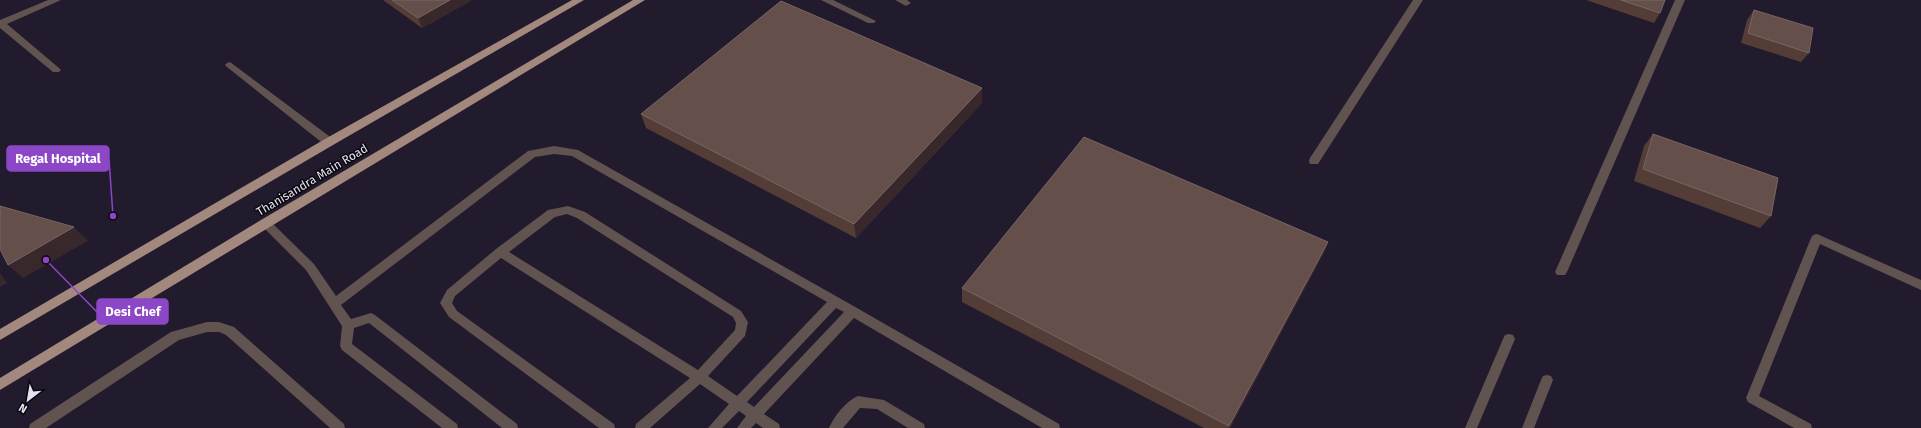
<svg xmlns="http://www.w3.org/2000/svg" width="1921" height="428" viewBox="0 0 1921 428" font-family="'Fira Sans',sans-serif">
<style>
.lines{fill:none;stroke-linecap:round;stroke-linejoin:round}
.service{fill:#61534f;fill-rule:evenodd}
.minor{fill:#61534f;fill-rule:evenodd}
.primary{fill:#a3887e;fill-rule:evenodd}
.wall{fill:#543d37}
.shaded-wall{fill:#39282b}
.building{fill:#644f4a;stroke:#786664}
.labels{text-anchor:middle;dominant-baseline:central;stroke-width:3;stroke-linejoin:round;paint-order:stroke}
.street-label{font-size:12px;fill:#e6e1ee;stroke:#0a070f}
.leader{fill:none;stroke:#8b47c6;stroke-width:1.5}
.callout-dot{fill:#8b47c6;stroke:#0a070f;stroke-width:1.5}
.callout{fill:#8b47c6;stroke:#8b47c6;stroke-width:1.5}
.callout-label{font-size:13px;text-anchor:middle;font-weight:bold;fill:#fff}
</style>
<rect width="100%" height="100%" fill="#221a2d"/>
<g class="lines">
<g class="service">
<polygon points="48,0 61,0 7,24 59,68 61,70 59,72 53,72 0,28 0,20"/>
<polygon points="821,0 833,0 876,21 874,23 868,23"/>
<polygon points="895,0 907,0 911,3 906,6"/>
<polygon points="230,62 333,139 334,142 333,145 325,145 227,67 225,65 227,63"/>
<path d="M554,146L578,150L857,308L1059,424L1060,428H1042L854,318L764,414L779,424L780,428H763L756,423L751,428H737L746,416L739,411L722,428H708L729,404L700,384L650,428H635L636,424L690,378L501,258L455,296L452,303L457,311L614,424L615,428H599L449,317L440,303L447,290L496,249L548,210L568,206L585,212L741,311L748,322L745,336L708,376L737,396L827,302L572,156L554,154L535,157L341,305L351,319L371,313L375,315L517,424L518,428H502L369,323L354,328L352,344L457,424L458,428H442L342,350L340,346L342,326L306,270L259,223L261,220H269L314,264L336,296L528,151ZM567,214L577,218L733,317L736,323L735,330L698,370L509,252L555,217ZM836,308L844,312L754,407L747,402Z"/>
<polygon points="207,322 219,322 234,327 344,424 345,428 330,428 226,335 219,332 207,332 179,340 46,428 29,428 30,424 171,332"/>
<polygon points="1509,334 1513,335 1515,339 1477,428 1465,428 1503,339 1505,335"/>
<polygon points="1547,375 1551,376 1553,380 1534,428 1522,428 1541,380 1543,376"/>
<path d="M858,396L884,400L924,424L925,428H908L877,409L860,408L843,428H829C834,416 846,401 858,396Z"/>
</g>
<g class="minor">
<polygon points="1413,0 1423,0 1318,164 1310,164 1309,161 1310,158"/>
<polygon points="1675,0 1685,0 1567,272 1565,275 1557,275 1555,272"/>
<polygon points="1817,234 1921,280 1921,290 1820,244 1759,396 1811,424 1812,428 1794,428 1748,402 1746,398 1811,238 1813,235"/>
</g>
<g class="primary">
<polygon points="572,0 584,0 333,145 0,340 0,329 325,139"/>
<polygon points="633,0 645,0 0,390 0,378 261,220"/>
</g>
</g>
<g class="wall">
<polygon points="383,0 472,0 422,28"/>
<polygon points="1586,0 1665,0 1660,13 1654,23"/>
<polygon points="1754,10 1809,53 1801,62 1741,43 1747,20"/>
<polygon points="982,88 982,103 856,238 646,128 641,114"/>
<polygon points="1653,134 1771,216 1760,228 1634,181 1644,146"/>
<polygon points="1328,242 1322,256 1230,428 1204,428 962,302 962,288"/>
</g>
<g class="shaded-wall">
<polygon points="450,0 472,0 422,28 418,18"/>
<polygon points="982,88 982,103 856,238 854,224"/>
<polygon points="74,227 88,241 23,278 8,265"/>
<polygon points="1328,242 1322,256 1230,428 1228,428"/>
<polygon points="0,273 7,283 0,287"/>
</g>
<g class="building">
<polygon points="392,0 450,0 418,18"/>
<polygon points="1621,0 1665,0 1660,13"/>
<polygon points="781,1 982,88 854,224 641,114"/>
<polygon points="1754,10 1813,28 1809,53 1748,33"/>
<polygon points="1653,134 1778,178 1771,216 1643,169"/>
<polygon points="1084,137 1328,242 1229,426 962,288"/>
<polygon points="0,206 74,227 8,265 0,249"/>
</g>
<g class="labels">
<g class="street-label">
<text transform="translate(312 180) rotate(-31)">Thanisandra Main Road</text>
</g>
</g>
<path class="leader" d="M113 216L109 159M46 260L97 312"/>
<g class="callout-dot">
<circle cx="113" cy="216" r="4"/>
<circle cx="46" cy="260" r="4"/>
</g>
<g class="callout">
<rect x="7" y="146" width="102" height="25" rx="4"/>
<rect x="97" y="299" width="71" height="25" rx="4"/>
</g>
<g class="callout-label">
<text x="58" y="163">Regal Hospital</text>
<text x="133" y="316">Desi Chef</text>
</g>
<g transform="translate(28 400) rotate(211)" stroke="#0a070f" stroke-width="3" paint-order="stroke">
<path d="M0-3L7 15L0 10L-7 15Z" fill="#e6e1ee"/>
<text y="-6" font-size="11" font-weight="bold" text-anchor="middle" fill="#e6e1ee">N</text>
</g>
</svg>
